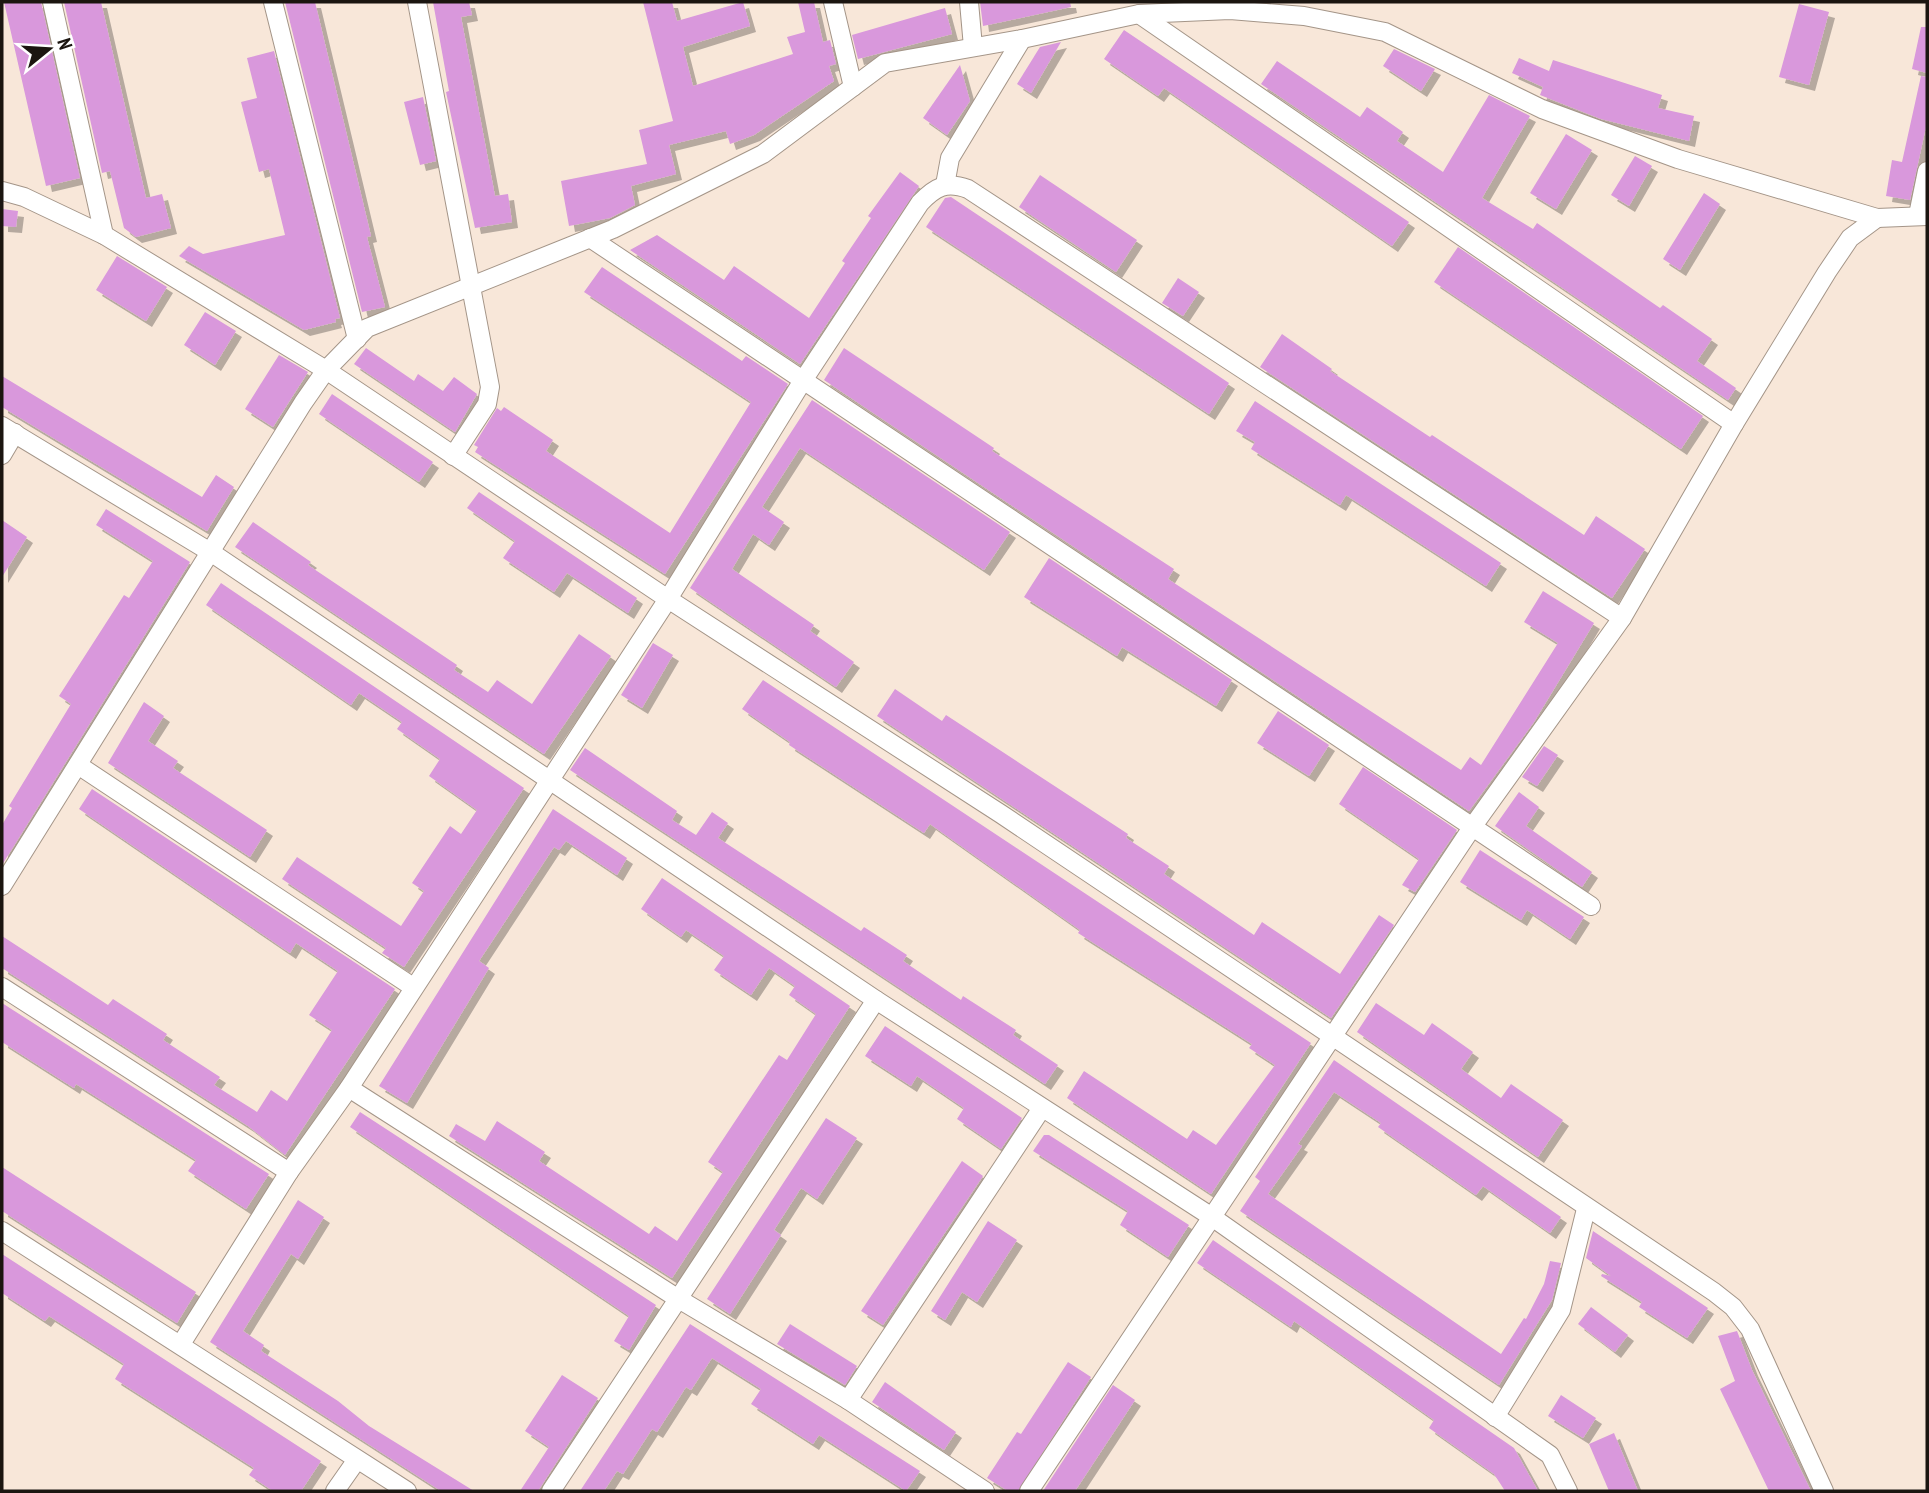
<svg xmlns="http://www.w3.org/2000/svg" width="1929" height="1493" viewBox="0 0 1929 1493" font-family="'PT Sans Narrow',sans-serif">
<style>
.building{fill:#d998dc;filter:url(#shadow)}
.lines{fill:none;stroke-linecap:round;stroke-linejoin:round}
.street-casing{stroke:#a49588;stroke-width:20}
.street{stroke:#fff;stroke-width:18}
</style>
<defs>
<filter id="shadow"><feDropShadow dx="6" dy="6" stdDeviation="0" flood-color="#0004"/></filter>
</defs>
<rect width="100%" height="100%" fill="#f8e7d9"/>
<g class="building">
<polygon points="4,2 41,2 80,178 46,186"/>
<polygon points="64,2 101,2 146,198 162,194 171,228 136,237 124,228 110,171 102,173"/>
<polygon points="285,2 315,2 371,236 367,237 385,307 362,312"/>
<polygon points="433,2 469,2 472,15 461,17 495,196 508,194 512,222 475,228 446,92 449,91"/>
<polygon points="643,2 672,2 677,21 743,2 750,26 683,47 693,86 793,54 787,37 805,32 798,2 814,2 823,42 830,40 836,64 829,66 834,81 754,135 730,144 726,131 669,145 676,174 631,186 635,205 610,218 569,226 561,181 647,164 639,130 673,121"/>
<polygon points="980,2 1070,2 1071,7 983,26"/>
<polygon points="1799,4 1829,12 1809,85 1779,77"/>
<polygon points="945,8 952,34 858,59 852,35"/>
<polygon points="1921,27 1927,27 1927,73 1912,69"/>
<polygon points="1124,30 1409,222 1392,246 1164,88 1158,96 1104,59"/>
<polygon points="1061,42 1031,93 1017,84 1040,47"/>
<polygon points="1394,49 1435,69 1421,91 1383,66"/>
<polygon points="274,51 340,318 335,319 336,322 304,330 179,256 189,246 203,254 285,235 269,169 259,172 241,102 257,98 247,58"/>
<polygon points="1519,58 1549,71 1553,60 1662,95 1658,108 1694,116 1689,141 1601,119 1540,95 1543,87 1512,73"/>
<polygon points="1277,61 1360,117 1367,107 1403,132 1397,141 1443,172 1489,95 1530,116 1482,198 1533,229 1537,223 1660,308 1663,305 1712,339 1697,361 1736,388 1728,400 1261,84"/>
<polygon points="960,65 970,101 947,135 923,118"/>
<polygon points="1921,76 1927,77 1927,122 1910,200 1886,196 1892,160 1902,162"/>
<polygon points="423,97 436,161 420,165 404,102"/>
<polygon points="1566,134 1592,150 1556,209 1530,193"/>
<polygon points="1635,156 1652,166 1629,206 1611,195"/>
<polygon points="900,172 919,186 800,364 630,250 657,235 724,280 734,266 809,318 845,263 842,261 871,218 868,216"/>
<polygon points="1040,175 1137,240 1116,272 1019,207"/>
<polygon points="1704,193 1720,204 1680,270 1663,259"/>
<polygon points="951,197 1229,383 1209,414 926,227 945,198"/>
<polygon points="2,209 18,211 16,227 2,226"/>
<polygon points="1458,247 1703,416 1681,449 1434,282"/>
<polygon points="117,256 167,287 146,321 96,290"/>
<polygon points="602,267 742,361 746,356 788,384 665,574 475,452 478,447 474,445 497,408 501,411 504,407 553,440 546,451 670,533 751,402 584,292"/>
<polygon points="1178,278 1199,292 1183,316 1162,303"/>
<polygon points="205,312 236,331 215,365 184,345"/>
<polygon points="1282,334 1332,369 1330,371 1430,437 1432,435 1584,535 1596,516 1645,549 1612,598 1260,367"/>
<polygon points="366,348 414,381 418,374 443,391 454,377 477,394 455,432 354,364"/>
<polygon points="844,348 994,448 992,451 1174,569 1168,579 1461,770 1470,757 1481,765 1558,643 1524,622 1543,591 1594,623 1534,722 1469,811 824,380"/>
<polygon points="279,355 308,372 273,427 245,409"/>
<polygon points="2,376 202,497 216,475 234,487 207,531 2,407"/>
<polygon points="332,394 433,462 419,482 319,414"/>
<polygon points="812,400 1010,532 984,570 800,448 762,507 784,522 769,545 753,534 732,569 814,625 810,631 854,662 836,687 690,588"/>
<polygon points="1255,401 1501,563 1486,586 1346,495 1340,505 1251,449 1255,442 1236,431"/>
<polygon points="479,492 637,598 628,613 567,573 554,592 503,558 515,541 467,508"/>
<polygon points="106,509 190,562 2,865 2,825 12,808 9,806 71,704 59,696 124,595 129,598 153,561 96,525"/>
<polygon points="2,520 27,537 2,577"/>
<polygon points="253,522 311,562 308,565 457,665 454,670 488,692 497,680 532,704 579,634 611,656 544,754 235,547"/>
<polygon points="1049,558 1232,680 1216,706 1122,647 1117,656 1024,597"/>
<polygon points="221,583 524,788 404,967 382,953 386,948 282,879 297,857 401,926 424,891 412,883 450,826 461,834 477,810 429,776 440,759 397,729 402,722 359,693 351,705 206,605"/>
<polygon points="653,643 673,655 642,708 621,695"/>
<polygon points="763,680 1311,1043 1211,1194 1067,1098 1084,1071 1187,1139 1193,1130 1216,1145 1275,1065 1249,1048 1252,1044 1078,933 1080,930 930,824 924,833 789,745 790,742 742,709"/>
<polygon points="895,689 942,721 946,715 1128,834 1126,838 1169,866 1164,874 1254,935 1262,922 1340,974 1379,915 1394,925 1331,1018 877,716"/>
<polygon points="144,702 164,716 148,741 178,761 173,768 267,830 250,857 108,763"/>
<polygon points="1278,711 1329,745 1309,776 1257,743"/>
<polygon points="1544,746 1558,755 1537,786 1522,777"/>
<polygon points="585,748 677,811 672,820 696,835 712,812 728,823 718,838 861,931 864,927 907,955 903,961 961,1000 963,996 1016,1030 1013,1035 1058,1065 1045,1084 570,770"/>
<polygon points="1363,767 1457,830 1415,892 1402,885 1419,859 1339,804"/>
<polygon points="92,789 395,989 285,1155 248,1126 2,968 2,936 108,1005 113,999 167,1034 163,1040 220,1077 214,1085 257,1112 271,1090 287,1101 332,1030 309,1015 338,971 296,943 290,953 79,809"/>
<polygon points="1519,792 1539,807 1526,826 1592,872 1582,887 1495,826"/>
<polygon points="553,809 627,858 617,875 566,841 559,850 554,847 479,961 489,968 407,1103 379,1086"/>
<polygon points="1480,850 1584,917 1570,939 1527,910 1521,920 1460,882"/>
<polygon points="662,878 850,1006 672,1278 449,1136 456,1124 485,1141 497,1121 545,1152 539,1161 610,1208 649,1234 655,1226 677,1241 723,1172 708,1162 779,1055 787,1060 816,1014 789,995 795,986 769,968 751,995 714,970 724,956 686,930 681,937 641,909"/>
<polygon points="2,1003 269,1174 246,1209 188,1171 196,1160 76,1084 74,1088 2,1042"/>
<polygon points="1376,1003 1424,1035 1432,1023 1473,1052 1461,1069 1501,1098 1511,1084 1563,1120 1538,1157 1357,1032"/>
<polygon points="885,1026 1022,1118 1001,1149 957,1119 964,1108 917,1076 911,1086 865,1056"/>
<polygon points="1334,1060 1561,1217 1550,1233 1483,1186 1476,1195 1378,1127 1381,1123 1334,1092 1298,1144 1302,1146 1268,1194 1501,1354 1524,1318 1526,1319 1544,1284 1550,1261 1561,1263 1552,1300 1499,1385 1240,1211 1260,1181 1255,1177"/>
<polygon points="360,1112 656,1305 629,1350 614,1341 629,1316 350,1127"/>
<polygon points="826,1118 857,1138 817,1199 801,1188 774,1230 781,1235 730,1314 707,1299"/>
<polygon points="1044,1135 1049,1135 1189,1225 1168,1257 1120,1225 1128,1211 1033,1151"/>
<polygon points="962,1161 983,1176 883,1325 861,1311"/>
<polygon points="2,1167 196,1292 177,1323 2,1211"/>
<polygon points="298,1200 324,1217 298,1259 291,1254 243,1331 264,1345 261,1351 338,1401 369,1426 474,1491 441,1491 210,1342"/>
<polygon points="988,1221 1017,1240 977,1302 962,1292 945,1320 931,1311"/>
<polygon points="1593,1231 1708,1308 1687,1338 1639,1307 1642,1302 1601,1276 1602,1274 1611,1276 1586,1258"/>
<polygon points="1213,1240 1514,1448 1538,1491 1505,1491 1494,1474 1429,1428 1434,1420 1294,1321 1291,1327 1197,1263"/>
<polygon points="2,1254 321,1461 301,1491 273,1491 249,1475 254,1468 115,1379 124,1364 49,1316 45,1321 2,1293"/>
<polygon points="1591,1307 1628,1335 1615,1352 1578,1324"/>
<polygon points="690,1324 920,1471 906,1491 819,1435 813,1444 751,1404 761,1389 712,1358 691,1390 686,1387 657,1432 652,1429 623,1474 617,1471 604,1491 580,1491"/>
<polygon points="790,1324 857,1366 845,1385 777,1344"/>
<polygon points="1737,1331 1752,1370 1811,1491 1769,1491 1720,1389 1735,1381 1718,1336"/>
<polygon points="1068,1362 1091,1377 1018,1491 1008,1491 987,1478 1017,1432 1021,1434"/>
<polygon points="562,1375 598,1398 538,1491 520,1491 549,1447 525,1431"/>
<polygon points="885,1382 956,1432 944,1450 872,1402"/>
<polygon points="1113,1385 1135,1400 1075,1491 1043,1491"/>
<polygon points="1561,1395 1596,1418 1583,1438 1548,1416"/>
<polygon points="1614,1433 1638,1491 1609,1491 1589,1444"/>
</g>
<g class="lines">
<g class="street-casing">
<g id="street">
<polyline points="52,2 104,235"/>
<polyline points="273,2 357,339"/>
<polyline points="417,2 490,387 487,404 453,456"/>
<polyline points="833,2 853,87"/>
<polyline points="969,2 973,47"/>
<polyline points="1139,14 1734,424"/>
<polyline points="945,185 950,158 1022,39"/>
<polyline points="2,191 24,197 104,235 326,370 668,599 1001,814 1714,1292 1733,1307 1750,1329 1824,1491"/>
<polyline points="1918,215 1927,171"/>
<polyline points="590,238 1591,906"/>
<polyline points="2,426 212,553 876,1000 1212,1217 1550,1455 1568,1491"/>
<polyline points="2,455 15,433"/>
<polyline points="1622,618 1734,424 1827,272 1850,238 1877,218"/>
<polyline points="78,765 413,987"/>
<polyline points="2,886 303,403 326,370 367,328 613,229 763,154 885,63 1022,39 1139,14 1230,10 1304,16 1385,32 1542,109 1678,159 1877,218 1927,216"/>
<polyline points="2,987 289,1172"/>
<polyline points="349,1088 677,1298 848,1400 985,1491"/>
<polyline points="2,1231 407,1491"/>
<path d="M181,1344L289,1172L349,1088L668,599L802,382L920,203C935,187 946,181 968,189L1622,618L1473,826L1029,1491"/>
<polyline points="848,1400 1042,1108"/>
<polyline points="1495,1417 1561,1310 1586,1209"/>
<polyline points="335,1491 356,1461"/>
<polyline points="551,1491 876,1000"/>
</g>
</g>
<use href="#street" class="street"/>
</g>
<rect width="1929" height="1493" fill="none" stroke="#1b1510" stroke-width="7"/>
<g transform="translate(49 49) rotate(72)" stroke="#ffffff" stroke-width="5" paint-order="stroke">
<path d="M0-5L12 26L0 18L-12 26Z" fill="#1b1510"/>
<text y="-10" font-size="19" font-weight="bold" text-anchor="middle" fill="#1b1510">N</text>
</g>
</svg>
